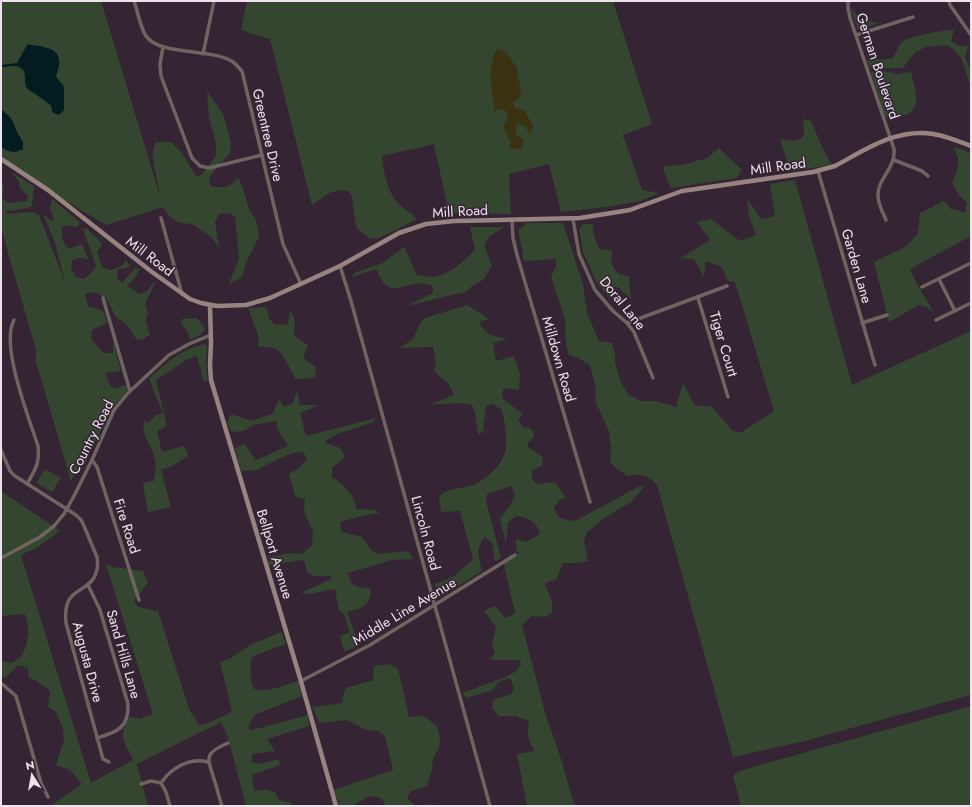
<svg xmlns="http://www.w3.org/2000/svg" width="972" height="807" viewBox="0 0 972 807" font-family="Jost,sans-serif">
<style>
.green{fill:#344530;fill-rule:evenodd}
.sand{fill:#3b3212}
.water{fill:#021c21}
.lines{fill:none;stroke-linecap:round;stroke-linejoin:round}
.street{stroke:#706461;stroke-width:3.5}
.secondary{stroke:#97837f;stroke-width:4.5}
.street-bridge{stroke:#706461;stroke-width:3.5}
.labels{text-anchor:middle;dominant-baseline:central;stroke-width:3;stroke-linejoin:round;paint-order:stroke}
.street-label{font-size:14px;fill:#eee3ed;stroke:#352534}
</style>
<rect width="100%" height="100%" fill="#352534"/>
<g class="green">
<path d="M1,1H101L159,193C159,177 148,157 156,142H171L182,153L197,177L203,173L216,156V143L209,118L207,91L224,116L231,143L230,153L211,175L209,182L211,186C225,188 229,189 238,177L243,189L249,209L256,220L259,237L246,263L242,277L229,284L239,259L235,216L228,213L219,214L215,222L219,247L210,236L192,224L180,223L170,217L163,207L106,225L1,162Z"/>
<path d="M247,1H613L652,124L623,135L642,190L659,193L641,201L606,207L561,212L549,164L509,174L511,214L449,213L434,144L382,156C383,169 388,194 398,203C404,209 411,213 417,219L386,235L376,239L369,238L357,228L355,220L352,196L348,191L343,190L331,192L312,205L270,39L241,30ZM501,50L510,58L517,69L518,99L513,101L514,107L525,126L517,123L515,135L511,140L507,136C510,114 510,113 493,99C491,83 491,69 495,54Z"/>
<polygon points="850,7 861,19 879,23 858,30"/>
<polygon points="954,30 951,41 959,46 968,46 965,57 971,72 971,88 962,59 954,50 947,45 926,47 915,52 903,68 870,68 867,61 875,57 880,60 893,58 899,46 904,40 933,32"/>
<path d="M882,71L899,74L911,72C914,86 924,109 905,115C899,116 891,116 885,117L871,72Z"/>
<path d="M803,119L811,121L823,149L831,164L820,167L790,171L780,139C790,140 797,144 804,135Z"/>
<path d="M954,147L971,153V236L910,269C916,284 926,298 934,313L927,307L919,305L889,322L874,262L907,246L918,233L920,213L944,201L950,208L965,213L967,203L959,195L952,183C959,166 961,164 954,147Z"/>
<polygon points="719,148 742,170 737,178 671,188 664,172 664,166 682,165 707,158"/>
<path d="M11,172L34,186L32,206L28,208L7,211L5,214L33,212L39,215L66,285L54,240L43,214L46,216L52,221L54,219L50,209L52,199L80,222L78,227L65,225L62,227C61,236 62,244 70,249L82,244L89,260C82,257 78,257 72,261L71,268L76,277L84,279L93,271L96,266L83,229L86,228L99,240L102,245L97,252L102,267L110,270L122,266L126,260L130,267L118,269L117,277L122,283L135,268L140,269L135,278L127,286L140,294L147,291L153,283H155L145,304L148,314L146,320L150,336H147L144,339L137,340L125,323L116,317L106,298L95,292L85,294L88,306L104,311L107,323L92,330L91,338L103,353H113V340L120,368L119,371L105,373L110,385L114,389L125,385L128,389L108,414L106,411L107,418L85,464L81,453V462L71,481L36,362V350L1,228V180L4,188L2,198L9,203L27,201L28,196L20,188L19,182Z"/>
<path d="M795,180L852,385L971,331V695L805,741L733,757L657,485C648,475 641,473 628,476L617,469L610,462L611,451L609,432L595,400L596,389L590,365L578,358L569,355L566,344L565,319L551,277L556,266V259L524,261L518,230L527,223H563L583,284L587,313L599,341L612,343L615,354V363L621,383L629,395L641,401H655L676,407L683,383L694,405L712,407L732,430L740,433L774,411L735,282L728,281L722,267L706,261L704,277L694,259L681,258L710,240L697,222L711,219L740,241L756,235L749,216L747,199L761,219L775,216L770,184Z"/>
<path d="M583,224H593C592,233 596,242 600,249L612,251C610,265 613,275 629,276L631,299L618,287H612L610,298L597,283L583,252L579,229Z"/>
<path d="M470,227H504L489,237L484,245L492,266L483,280L472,286L465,292L406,306L433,293V286L419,283L392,289L383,283L376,269L352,277L356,272L381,264L404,247L417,275C422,275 427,277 432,277C446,277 467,260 475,249Z"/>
<path d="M467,305L489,319L479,322C487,336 493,336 508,339L493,343L496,361L514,356L520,374L519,390L505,388L502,392L503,399L523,414L518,419L523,427L531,429L535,435L528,443V447L543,457L542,466L532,470V479L537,484L555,482L566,498L560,499L554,508L558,517L564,519L575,521L640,486L644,487L631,502L606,517L587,532L584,541L588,561L576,563H563L556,580L547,582L545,585L552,601V613L545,617L532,616L522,625L546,716L561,759L574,804H575L576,806H527L517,754L535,751C527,739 527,735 529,721L515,716H499L492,708L493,700L511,694L514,689L510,678L498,682L493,690L466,698L462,693L503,678L515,672L521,664L519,660H490L495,653L492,645L496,627L484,611L495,606L506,618L515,613L504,566L505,563L520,552L516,551V539L526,542L540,534C537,522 529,517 516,516L508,523L506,544L500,518L510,506L515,495L511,486L487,494L486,501L501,558L495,561L492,543L485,537C475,548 479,559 482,571L439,598L435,584L453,577L473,559L460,511L441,512L439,497C449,486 461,490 473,485C478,484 482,480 486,477C513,457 507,439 502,410L493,404L486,406L483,431L478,435L475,413L472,405C458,401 445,405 431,404L454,395L448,383L434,371L436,362L433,347L399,348L413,339L419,325L425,318Z"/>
<path d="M267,307L269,319L276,325L288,324L290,310L295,320L294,336L308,345L303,358L316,367L315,378L296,379C290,371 284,352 274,348C269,347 263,347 258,346L259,338L248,308Z"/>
<polygon points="197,318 205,329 200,335 190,340 189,335 181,323 182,319"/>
<path d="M204,344L207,346L206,365L208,380L204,382L197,356L188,359L156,380L167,426L157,431L162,452L183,446L186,449L188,456L172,466L161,470L171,507L148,512L143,485L146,482L154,481C154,474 157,465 155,459C151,442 141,439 144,420L147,423L157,415L163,413L149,379C165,363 182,349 204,344Z"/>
<path d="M297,391L300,405H319L300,413L306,436L376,418L374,422L337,434L324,442L340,448L345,457L332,468V477C344,485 355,494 356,509L376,510L379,513L362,516L340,522L342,532L362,537L371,550L378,554L408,551L413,559L392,560L348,573C351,588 357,587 371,589C370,606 363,608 347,612L359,645L344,652L340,636L350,633L344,614L339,611L335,589L309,594L301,593L329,580L332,576H314L307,572L304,560L269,565L268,557L292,553L302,554L312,545L313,531L304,512L305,499L295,496L289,474L299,468L307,459L303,452L292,453L256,470L241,471L235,449L244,443L256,460L288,446L277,428V421L252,425L244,431L232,432L227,423L231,414L251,421L272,414L279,400L284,407L293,403Z"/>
<polygon points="45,469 61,478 52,492 36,483"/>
<path d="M1,491L60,531L36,548L21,555L91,783L133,760C123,740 118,737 130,716L140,719L153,714L106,564L113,567L143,571L148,583L134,600L138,607L158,611L189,709L200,726L220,718L232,711L220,662L231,658L250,645L281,632L286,644L253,656C248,662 251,680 253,688C262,695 287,684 298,681L302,696L254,715L248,728L252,730L308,715L309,726L267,739L275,751L253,754L251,762L260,764L279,759L280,765L252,775L254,791L266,790L275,792L279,800L292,803L291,806H246L228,737L221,722L137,764L148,806H50L82,784L70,770L56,765L64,740L63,729L56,712L48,707L50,691L37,681L28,677V668L18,665L5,678L1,676V661L12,663C15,660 20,658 22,655C29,643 30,626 25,614L9,615L1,617Z"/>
<polygon points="390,664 398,669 409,717 424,716 436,725 439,734 440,740 439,748 433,758 432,770 427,786 411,791 407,798 415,806 432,804 433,806 386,806 381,798 370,796 352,806 339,805 334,790 393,770 385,736 378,731 366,730 347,720 319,723 312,705 315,707 342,703 343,695 346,688 373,680 374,666"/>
<polygon points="971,706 971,806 741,806 733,776 739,771"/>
</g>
<path class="sand" d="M497,49C515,52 520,81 521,96L518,99L513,101L514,107L524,110L533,126L530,135L525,126L517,123L515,134L524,140L522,148L510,149L511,140L507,136L503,126L509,118L504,109L494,111C493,91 486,68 497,49Z"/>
<g class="water">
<path d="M27,45C31,44 35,46 40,46C49,48 58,50 59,60C60,66 57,71 56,77L63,85L64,88V110L59,115L52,112C52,110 52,108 51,106C48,102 33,93 28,89C22,84 28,74 22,69C17,64 7,67 1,67L2,65L17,63Z"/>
<path d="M1,109L10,117L13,122L17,132L23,142V149C15,154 8,152 1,147Z"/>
</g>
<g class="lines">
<g class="street">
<path d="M134,1C138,12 140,27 146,36C159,56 213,48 233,62C237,65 239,68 242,71L283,244L301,284"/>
<path d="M848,1V8L850,18L894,149C896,168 877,179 878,196C878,204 883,213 886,220"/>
<polyline points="949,1 950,5 971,35"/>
<polyline points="856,35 913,17"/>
<polyline points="163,47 160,64 161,76 192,158 200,166 209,168 262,155"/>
<polyline points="203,54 214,1"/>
<polyline points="894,160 922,171 928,176"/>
<polyline points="818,171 875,365"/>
<polyline points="161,218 182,294"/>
<polyline points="573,219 579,254 595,290 613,311 627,323 634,332 653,378"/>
<polyline points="512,220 513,238 517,255 590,502"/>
<polyline points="340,266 351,301 490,806"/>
<polyline points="939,279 955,311"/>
<polyline points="922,287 971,263"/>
<polyline points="103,298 130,391"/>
<polyline points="698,298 728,397"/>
<path d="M14,320C0,345 29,418 38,446C40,463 35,470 27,484"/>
<polyline points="936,320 971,303"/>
<polyline points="627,323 727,286"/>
<polyline points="862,323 887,315"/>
<path d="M1,450L10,471L15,476L76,515L81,520L84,526L97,557C99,568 96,579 87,585C82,589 76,592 72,596C65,603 65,614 66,623L103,759L109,762"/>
<polyline points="92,460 97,467 139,600"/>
<polyline points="74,496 92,460 114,410 128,393 169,355 189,344 211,335"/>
<polyline points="1,558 40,537 54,526"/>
<path d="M88,585L100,610L128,704C129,727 118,732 97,738"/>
<polyline points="301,681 370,645 515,555"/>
<polyline points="1,683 16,696 41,783 48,797"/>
<path d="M161,783C171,768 190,757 208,762"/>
<polyline points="141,784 151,781 161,783 166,792 170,806"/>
<path d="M222,806C219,797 217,788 214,779C207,757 204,753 228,743"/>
</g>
<g class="secondary">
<path d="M1,159L48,190L152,272L190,299L201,303L217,306L246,305L270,298L340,266L399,233L426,224L454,221L580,218L630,210L682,191L813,172L835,166C865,150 896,128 933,134C946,136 958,141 971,146"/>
<polyline points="210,306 211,343 210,365 211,380 300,678 336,806"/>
</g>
<polyline class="street-bridge" points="54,526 64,514 74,496"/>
</g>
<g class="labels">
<g class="street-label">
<text transform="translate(878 66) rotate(72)">German Boulevard</text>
<text transform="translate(268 135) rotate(77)">Greentree Drive</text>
<text transform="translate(778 166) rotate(-8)">Mill Road</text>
<text transform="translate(460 211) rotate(-3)">Mill Road</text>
<text transform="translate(150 256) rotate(37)">Mill Road</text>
<text transform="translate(857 266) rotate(74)">Garden Lane</text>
<text transform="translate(623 303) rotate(51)">Doral Lane</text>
<text transform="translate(724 344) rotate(73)">Tiger Court</text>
<text transform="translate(559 359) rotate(74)">Milldown Road</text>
<text transform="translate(91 437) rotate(-63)">Country Road</text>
<text transform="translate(127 526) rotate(72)">Fire Road</text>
<text transform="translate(426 533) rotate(75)">Lincoln Road</text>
<text transform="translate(275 554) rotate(73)">Bellport Avenue</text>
<text transform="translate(404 611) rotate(-31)">Middle Line Avenue</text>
<text transform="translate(124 654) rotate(74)">Sand Hills Lane</text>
<text transform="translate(88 662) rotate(75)">Augusta Drive</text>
</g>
</g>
<rect width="972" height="807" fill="none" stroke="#eee3ed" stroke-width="4"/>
<g transform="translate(32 775) rotate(349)" stroke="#352534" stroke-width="3" paint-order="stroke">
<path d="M0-3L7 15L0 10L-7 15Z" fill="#eee3ed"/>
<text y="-6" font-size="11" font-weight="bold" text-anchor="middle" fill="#eee3ed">N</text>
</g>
</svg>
